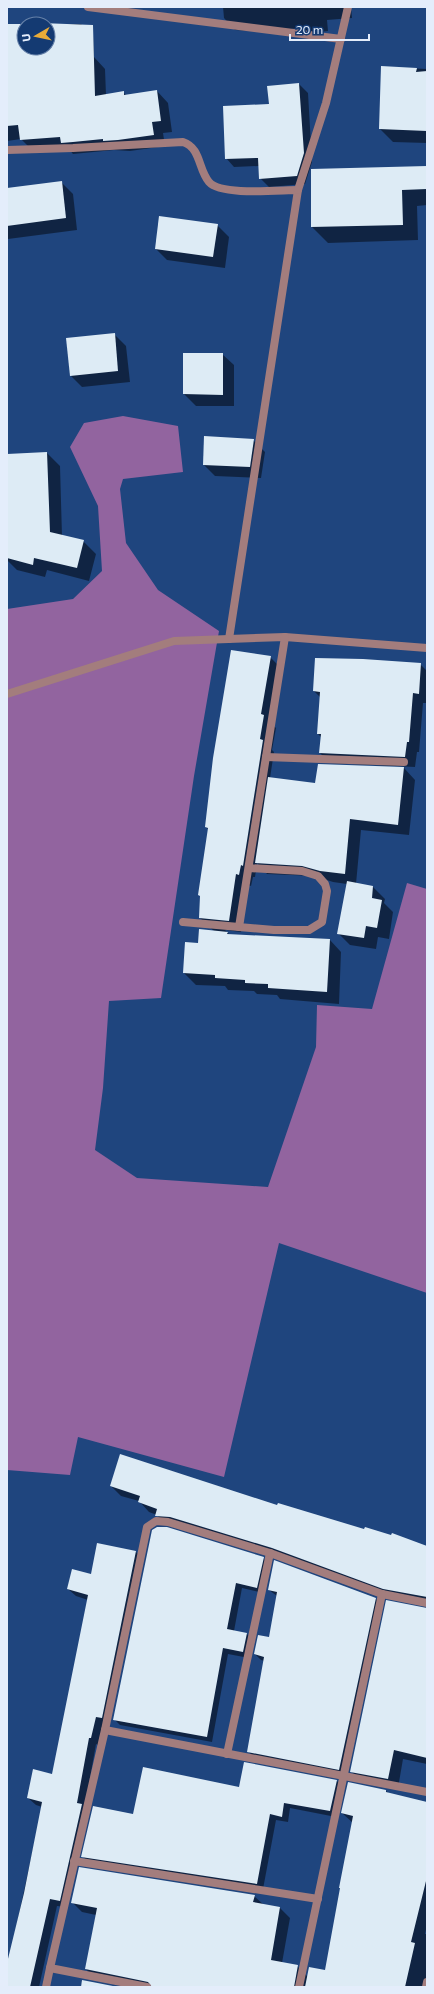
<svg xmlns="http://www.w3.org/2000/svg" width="434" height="1994" viewBox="0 0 434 1994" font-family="Commissioner,sans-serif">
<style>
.forest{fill:#92649f}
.shadow{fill:#0007}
.building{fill:#ddebf5}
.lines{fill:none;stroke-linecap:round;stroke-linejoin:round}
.minor{stroke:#a37d7d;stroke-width:8}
</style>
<rect width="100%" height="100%" fill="#1f457e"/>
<polygon class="forest" points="123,416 178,426 183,472 123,479 120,489 126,543 158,590 219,631 194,776 161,998 109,1001 103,1088 95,1150 137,1178 268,1187 316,1047 317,1005 372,1009 407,883 427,889 427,1293 279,1243 224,1477 78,1437 70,1475 7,1470 7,609 73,599 102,571 98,506 70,447 84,423"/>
<g class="shadow">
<polygon points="223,7 351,7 352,18 327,20 328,31 304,34 299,28 266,32 235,30 224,18"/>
<polygon points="7,24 24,24 24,48 48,48 48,24 81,24 93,35 94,57 105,69 106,95 123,92 127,96 157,91 168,103 172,132 163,133 165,146 130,151 114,150 73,154 68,148 33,151 21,139 7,141"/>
<polygon points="382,67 427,69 427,143 393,142 380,129"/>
<polygon points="299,84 308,93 312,162 305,184 269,187 260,178 259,166 234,167 226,158"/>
<polygon points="427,167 427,205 417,206 418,240 328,243 312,227 312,170"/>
<polygon points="61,182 73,194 77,230 8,239 7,189"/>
<polygon points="217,225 229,237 225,268 167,260 156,249"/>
<polygon points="114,334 126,346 130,382 82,387 71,376"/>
<polygon points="184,354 222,354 234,365 234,406 196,406 184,394"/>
<polygon points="253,440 265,452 261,478 215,476 204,465"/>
<polygon points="47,453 60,466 62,536 83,541 96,554 89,581 47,570 45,577 17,570 7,560 7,455"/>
<polygon points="270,657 282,669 273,725 276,728 272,750 274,752 270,778 316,785 404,768 415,780 409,835 361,830 356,884 373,887 385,899 384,903 393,912 389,939 378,937 376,949 350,945 338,933 347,884 333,882 315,876 267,874 257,863 255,877 253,877 251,886 248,885 241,932 225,930 230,935 330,940 341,952 339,1004 280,999 277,995 257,994 254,991 228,990 225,986 196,985 184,973 199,944 214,931 200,918 209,830 206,827"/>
<polygon points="420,664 427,671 427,703 423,703 419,752 417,752 415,767 330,763 320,753 322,738 318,734 320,697 314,691"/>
<polygon points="111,1486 278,1506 427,1547 427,1605 282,1557 166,1525 157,1515 149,1512 139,1501 121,1496"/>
<polygon points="153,1531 263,1558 269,1564 263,1593 242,1588 234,1631 247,1634 253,1640 249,1658 228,1654 212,1742 120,1725 114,1719"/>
<polygon points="98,1545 136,1552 143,1560 98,1745 96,1744 67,1907 57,1906 39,1987 7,1987 7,1970 42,1807 36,1805 28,1798 53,1775 88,1600 76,1596 68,1589 92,1575"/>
<polygon points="269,1590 375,1598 381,1605 345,1775 254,1757 248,1751 265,1661 261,1660 255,1654 270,1638 277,1596"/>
<polygon points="427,1609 427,1764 403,1759 398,1788 361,1781 351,1771"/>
<polygon points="337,1781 343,1787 336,1817 290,1808 288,1822 276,1820 263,1889 89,1862 82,1856 133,1815"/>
<polygon points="386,1791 389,1794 427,1803 427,1925 425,1934 427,1934 427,1987 138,1987 95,1979 86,1969 96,1915 82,1912 72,1902 254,1896 264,1905 280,1908 290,1918 282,1963 297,1966 308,1977 326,1972 353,1823 342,1813"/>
</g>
<g class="building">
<polygon points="41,23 93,25 95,96 124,91 124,95 157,90 161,121 152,122 154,135 118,140 103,141 103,139 73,142 61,143 60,137 20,140 18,125 7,126 7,24 30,24 24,24 24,48 48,48 48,24"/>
<polygon points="381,66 417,68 416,72 427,71 427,131 379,129"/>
<polygon points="299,83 304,153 297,176 259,179 258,158 225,159 223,106 269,104 267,86"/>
<polygon points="427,166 427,189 402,190 403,225 311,227 311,169"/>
<polygon points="62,181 66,218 7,226 7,188"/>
<polygon points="159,216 218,224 213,257 155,249"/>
<polygon points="115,333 118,371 70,376 66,338"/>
<polygon points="183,353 223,353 223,395 183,394"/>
<polygon points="204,436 254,439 250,467 203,465"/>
<polygon points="47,452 50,532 84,540 77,568 34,558 33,565 7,558 7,454"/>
<polygon points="231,650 271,656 261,714 264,715 260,739 263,740 243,866 241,865 239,875 236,874 229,921 199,918 200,896 198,895 208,828 205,827 213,758"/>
<polygon points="315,658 363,659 421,663 419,694 413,693 409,742 407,742 405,757 319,753 321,734 317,734 320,692 313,691"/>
<polygon points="318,764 404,767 398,825 350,819 345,874 320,871 302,866 255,863 268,777 315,783"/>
<polygon points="347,881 373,886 372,898 382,900 377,928 366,926 364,938 337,934"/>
<polygon points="199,929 228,932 227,934 330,939 327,992 268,988 268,984 245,983 245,980 215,978 215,975 183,973 185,942 198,943"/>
<polygon points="120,1454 277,1505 278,1503 364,1529 365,1527 391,1535 392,1533 427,1546 427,1597 383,1589 272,1548 170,1517 155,1516 157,1509 138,1502 140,1496 110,1486"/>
<polygon points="157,1527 167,1527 264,1557 257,1588 236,1583 227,1629 247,1633 243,1652 223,1648 207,1737 113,1720 152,1530"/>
<polygon points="97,1543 136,1551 102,1718 96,1717 91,1738 89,1738 77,1803 82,1804 60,1901 50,1899 30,1987 7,1987 7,1963 24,1893 42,1802 27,1798 33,1769 52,1774 88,1595 67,1589 72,1569 91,1574"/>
<polygon points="274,1560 376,1598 339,1770 247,1752 264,1657 254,1654 258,1635 269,1637 277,1592 268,1590"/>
<polygon points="386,1600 427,1608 427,1758 394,1750 388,1779 350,1772"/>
<polygon points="244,1762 337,1780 330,1811 284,1803 282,1817 270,1814 257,1884 81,1857 93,1806 133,1814 143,1767 239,1787"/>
<polygon points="348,1782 386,1790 386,1792 427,1802 427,1877 411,1942 415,1943 405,1987 305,1987 309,1967 325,1970 340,1888 339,1888 353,1816 341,1813"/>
<polygon points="79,1867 255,1895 253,1902 280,1907 271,1960 298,1965 294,1987 152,1987 148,1982 85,1969 97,1908 71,1903"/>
<polygon points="82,1980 118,1987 81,1987"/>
</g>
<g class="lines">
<g class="minor">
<polyline points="88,7 341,39"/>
<path d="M7,150L73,148L183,142C201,148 198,169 209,182C221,196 279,190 298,190L229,639"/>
<polyline points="298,190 326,103 348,7"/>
<polyline points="7,694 174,641 285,637 427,648"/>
<polyline points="266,757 404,762"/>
<polyline points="249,868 302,871 318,876 325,884 327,891 322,922 309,930 274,930 239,927 285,637"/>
<polyline points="183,922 239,927"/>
<polyline points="105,1730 427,1792"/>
<polyline points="227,1754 270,1553"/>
<polyline points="74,1861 318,1899"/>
<polyline points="46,1987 50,1968"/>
<polyline points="147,1987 50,1968 105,1730 147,1527 156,1521 168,1522 270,1553 382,1594 427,1603"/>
<polyline points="299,1987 382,1594"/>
<polyline points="426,1987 427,1982"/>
</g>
</g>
<rect width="434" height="1994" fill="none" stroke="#e4edfb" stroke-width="16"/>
<g transform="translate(36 36) rotate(261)"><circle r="19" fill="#143a72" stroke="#6782a9"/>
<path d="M0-3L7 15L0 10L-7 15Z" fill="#e9ab38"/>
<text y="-6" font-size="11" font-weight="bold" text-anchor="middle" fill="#e4edfb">U</text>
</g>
<path d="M290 34v6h79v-6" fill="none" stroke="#e4edfb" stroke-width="2"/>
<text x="296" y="34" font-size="12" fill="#e4edfb" stroke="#143a72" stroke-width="3" paint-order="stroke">20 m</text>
</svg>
